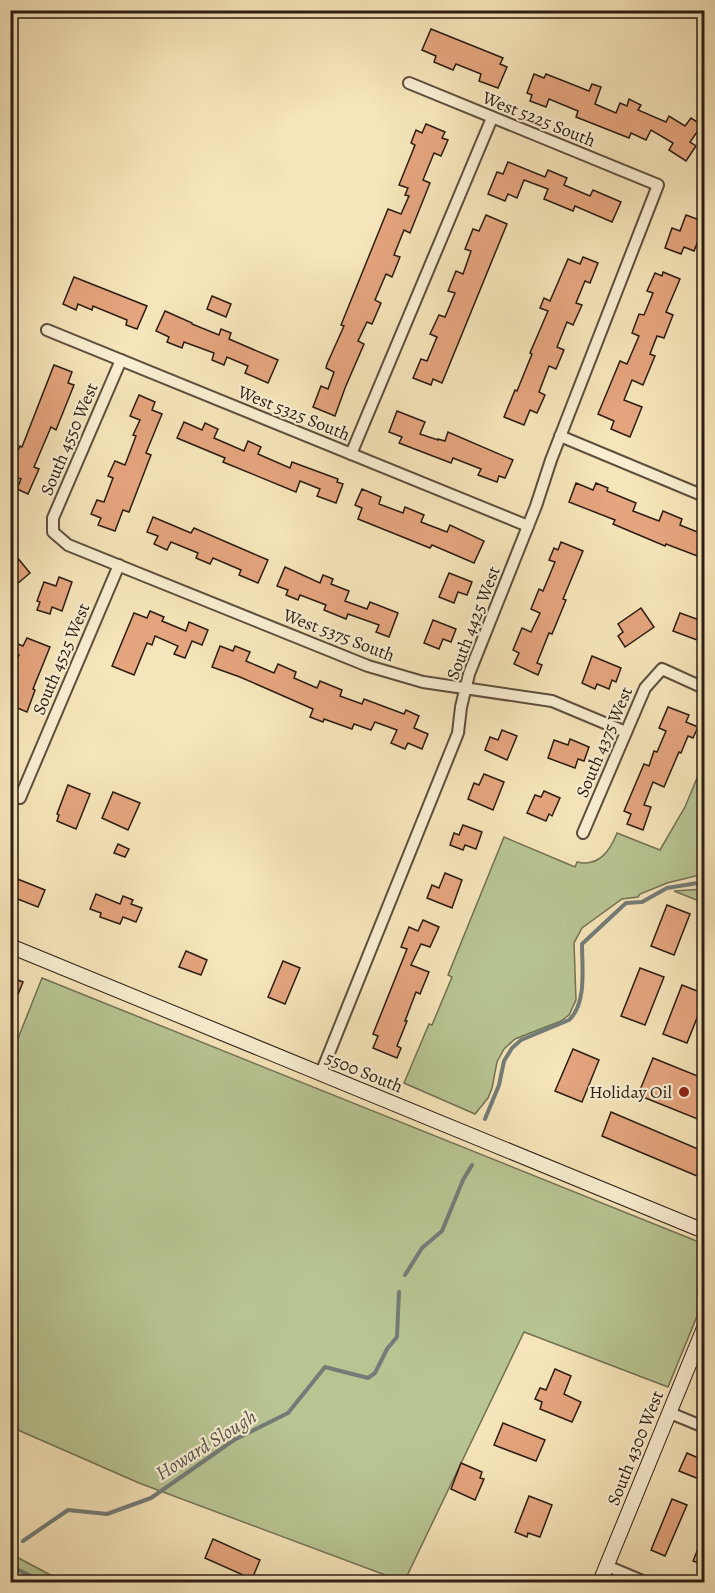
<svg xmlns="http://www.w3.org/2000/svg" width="715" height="1593" viewBox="0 0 715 1593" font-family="Alegreya,serif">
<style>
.green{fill:#b8c593;stroke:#727153;stroke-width:1.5}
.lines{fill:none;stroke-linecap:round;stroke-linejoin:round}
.stream{stroke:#737c78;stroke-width:4}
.building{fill:#e5a57e;stroke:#2b1d13;stroke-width:1.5}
.street-casing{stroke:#5e4f3d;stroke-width:14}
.secondary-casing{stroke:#2b1d13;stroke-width:16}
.street{stroke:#f9eed2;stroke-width:10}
.secondary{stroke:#f9eed2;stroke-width:14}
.poi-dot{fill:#8f2418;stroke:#f9eed2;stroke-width:2}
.labels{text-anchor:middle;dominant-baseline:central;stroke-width:4.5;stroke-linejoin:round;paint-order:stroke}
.street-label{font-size:18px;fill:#2b1d13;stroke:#f9eed2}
.poi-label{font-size:18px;fill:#2b1d13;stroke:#f9eed2;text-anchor:end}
.water-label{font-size:20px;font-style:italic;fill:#55554e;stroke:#f9eed2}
</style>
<rect width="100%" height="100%" fill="#f6e5ba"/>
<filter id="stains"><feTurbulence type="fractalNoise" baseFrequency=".00333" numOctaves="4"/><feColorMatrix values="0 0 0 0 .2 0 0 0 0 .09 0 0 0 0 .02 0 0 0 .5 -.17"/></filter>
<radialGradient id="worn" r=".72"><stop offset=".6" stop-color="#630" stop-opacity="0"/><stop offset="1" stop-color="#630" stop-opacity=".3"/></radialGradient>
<g class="green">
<path d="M697,778L704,781V874L667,883L640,894L638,897L622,899L582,928L574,943L576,1000L569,1015L561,1021L515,1039L504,1049L497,1062L492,1088L488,1098L475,1114L404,1083L429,1024L432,1025L452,977L448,975L504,837L575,867L577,862C599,867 610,851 617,833L660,850L685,807Z"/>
<polygon points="704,889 704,903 674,891"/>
<polygon points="42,978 704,1244 704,1299 668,1387 524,1332 404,1582 139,1483 11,1427 11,1056"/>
<polygon points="11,1554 56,1578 55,1582 11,1582"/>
</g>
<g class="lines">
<g class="stream">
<path d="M485,1119L499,1085L504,1061L512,1048L521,1040L569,1020C587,1003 582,968 582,944L626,903L642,902L667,888L704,882"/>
<polyline points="405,1275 422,1248 442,1231 463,1180 472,1165"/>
<polyline points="23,1541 68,1510 107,1514 151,1498 234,1440 288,1413 325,1367 368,1378 375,1373 387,1349 397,1337 399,1292"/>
<polyline points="10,1561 13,1559"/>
<polyline points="10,1566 44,1582"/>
</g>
</g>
<g class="building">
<polygon points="431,29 503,58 500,64 507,67 498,88 479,81 481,74 456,64 453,70 434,62 436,56 422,50"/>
<polygon points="534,74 544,78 546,74 589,91 592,84 601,87 595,104 616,113 620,103 627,106 629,99 641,105 638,110 666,122 669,116 685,126 691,118 702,125 690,142 696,146 686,161 669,150 673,143 651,130 646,140 631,133 629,138 576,117 578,111 549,99 546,107 530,101 532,95 527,93"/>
<polygon points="426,124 445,132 442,138 448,140 441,156 434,153 423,180 430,183 410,233 404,230 394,255 400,257 392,277 386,274 375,300 381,303 372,324 367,322 358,341 364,344 345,388 335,416 313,407 321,386 328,389 334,372 326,368 327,364 344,326 341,325 388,209 401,214 409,196 405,195 408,188 399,185 415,145 411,143 416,130 422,133"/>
<polygon points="508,162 545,177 548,170 567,178 564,185 590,196 593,190 621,202 612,222 575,206 573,211 544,199 548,189 524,180 517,198 508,194 505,201 488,194 497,172 503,174"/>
<polygon points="486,215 507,224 442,383 433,379 431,385 413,378 421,359 427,361 437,337 430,334 439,315 445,317 455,293 448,291 456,271 463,274 471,251 465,249 473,229 479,231"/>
<polygon points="686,215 705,222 705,224 694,251 684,247 681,254 665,248 672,228 680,231"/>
<polygon points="583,257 598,263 590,283 585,281 576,303 582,305 573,325 567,322 557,347 564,350 556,369 549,366 539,392 545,395 537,413 530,410 524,425 504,417 515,390 517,391 532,354 530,353 548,311 540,308 544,298 550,301 568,259 580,264"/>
<polygon points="663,272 680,279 666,312 673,315 664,338 657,336 650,354 655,356 643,385 632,380 624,400 642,407 630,437 611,429 614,421 598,414 620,361 627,364 639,336 632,333 639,314 644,315 653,293 647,291 655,273 662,276"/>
<polygon points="74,277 147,306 137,329 126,325 127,320 93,306 92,310 78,304 76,310 63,304"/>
<polygon points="212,296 231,304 226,317 207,309"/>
<polygon points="165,311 192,323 192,324 219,335 221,329 231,333 229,339 278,360 268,383 245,373 248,366 227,357 224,365 212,360 214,353 184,342 182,348 167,342 169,337 156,331"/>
<polygon points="54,365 72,372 68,383 74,385 56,430 51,427 34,467 39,469 28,494 17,489 21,479 10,475 10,468 20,446 22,447"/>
<polygon points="139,395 155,402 152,410 162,414 146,453 151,455 129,512 123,510 115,531 98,525 101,518 91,514 97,500 104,502 113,478 108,476 115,461 125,465 136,436 133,435 140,420 130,416"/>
<polygon points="397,411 425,422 420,434 438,440 438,439 445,441 448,432 513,460 505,478 499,476 497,482 478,475 481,469 453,458 451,463 399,443 402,437 389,432"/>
<polygon points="184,422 202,430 205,423 218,429 214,438 244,451 248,441 261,447 258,454 290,468 292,462 338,479 337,482 343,484 336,503 317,496 320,489 300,481 296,492 223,462 225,458 177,438"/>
<polygon points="576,483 593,490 596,483 608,488 607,491 636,503 633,511 659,521 663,511 682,519 680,525 705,535 705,559 666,544 665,546 613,524 615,520 569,502"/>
<polygon points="362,489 381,497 379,504 403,513 405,507 424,515 421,522 447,532 450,525 484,541 474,563 432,545 430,548 358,519 362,508 355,505"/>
<polygon points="153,517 191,533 194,528 268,560 258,583 239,575 241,570 213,558 210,564 196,558 198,553 171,542 167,550 154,544 158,536 147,532"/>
<polygon points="561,542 583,551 563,599 566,600 552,634 549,633 537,663 542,665 538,675 514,664 519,653 513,650 522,628 531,632 540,613 531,609 539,589 543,591 555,562 549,560 554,548 558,550"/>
<polygon points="16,556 30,573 10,590 10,561"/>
<polygon points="285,567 320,583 323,575 333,579 331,584 349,591 345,601 367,609 370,602 398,613 389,637 376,632 379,625 348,614 346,619 324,610 326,605 300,595 298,600 286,595 288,590 277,586"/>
<polygon points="449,573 472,582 467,595 458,592 454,603 439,597"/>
<polygon points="59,577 72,582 62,611 52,607 50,614 37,610 40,602 37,601 44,582 56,586"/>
<polygon points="641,608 654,627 625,647 618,636 623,632 618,624"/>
<polygon points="150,611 164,617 162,621 186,631 189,622 208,630 202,645 192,641 185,658 174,654 178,646 155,636 152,645 147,643 134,675 112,666 134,613 147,618"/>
<polygon points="680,613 705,622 705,643 673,631"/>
<polygon points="433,620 456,629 451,642 443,639 439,649 424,643"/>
<polygon points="27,638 50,647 33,689 35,690 27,712 10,705 10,676 19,655 14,653 18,644 23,646"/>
<polygon points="220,646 233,651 235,646 250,652 246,661 274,673 278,664 296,672 294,678 317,688 320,681 342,690 340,696 362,704 364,699 404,714 406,710 419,716 414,728 428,734 422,749 408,743 405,749 391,743 397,730 375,722 371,730 354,724 352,729 324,719 323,722 310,717 313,709 240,677 212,667"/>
<polygon points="592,656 621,668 616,682 612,680 609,689 597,684 595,689 582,683"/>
<polygon points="668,707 689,715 686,722 698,727 693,738 688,736 681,753 679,752 664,787 653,782 644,805 651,807 643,830 627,824 631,814 624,811 644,764 649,766 654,751 657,752 666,731 659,728"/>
<polygon points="502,730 517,736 507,760 485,750 490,737 498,740"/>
<polygon points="570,739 589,747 584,761 578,759 575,768 548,758 554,740 568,745"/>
<polygon points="484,774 504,782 493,810 468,799 474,783 479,785"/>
<polygon points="68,785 90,794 76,829 57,821 59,815 57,814"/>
<polygon points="544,791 560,798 552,816 549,814 546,821 527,813 535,795 541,797"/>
<polygon points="113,792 140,803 128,830 102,818"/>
<polygon points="463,825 482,832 476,849 465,845 463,850 450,845 454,833 459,835"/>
<polygon points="118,844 129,849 125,857 114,853"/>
<polygon points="445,873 462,880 452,908 427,898 432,885 439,888"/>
<polygon points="15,878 45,890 38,907 10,896 10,890"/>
<polygon points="96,894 120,904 123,896 133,900 131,904 142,908 136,922 123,917 120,924 100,917 101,913 90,909"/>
<polygon points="667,905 690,914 674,955 651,946"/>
<polygon points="423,920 439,927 430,947 421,944 411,965 429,972 420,994 416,992 405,1021 407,1021 397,1046 401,1048 397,1058 373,1048 378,1036 373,1034 407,949 401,947 409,927 418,931"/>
<polygon points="186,951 207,960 201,975 179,967"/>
<polygon points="283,961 300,968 285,1004 268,997"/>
<polygon points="640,968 664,977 645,1025 621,1016"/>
<polygon points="10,977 23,982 11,1012 10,1012"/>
<polygon points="682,985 705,994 705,998 687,1043 663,1034"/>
<polygon points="573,1049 599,1060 582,1102 555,1091"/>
<polygon points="653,1058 705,1079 705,1122 638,1095"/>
<polygon points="611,1112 705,1152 705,1160 697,1176 602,1136"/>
<polygon points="555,1369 571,1376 564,1394 581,1402 572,1422 540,1409 542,1402 535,1399 540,1388 546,1390"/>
<polygon points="503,1423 545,1440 536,1461 494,1445"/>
<polygon points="687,1453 705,1461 705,1466 699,1479 679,1471"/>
<polygon points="461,1463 482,1472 480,1478 484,1479 475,1500 451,1489"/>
<polygon points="529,1496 552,1505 540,1537 528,1533 527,1537 515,1532"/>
<polygon points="672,1499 687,1505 665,1556 651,1550"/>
<polygon points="704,1534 705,1535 705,1565 693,1561"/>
<polygon points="213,1539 260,1560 252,1579 205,1558"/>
</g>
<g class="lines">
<g class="street-casing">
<g id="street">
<polyline points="47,330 528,526"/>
<polyline points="121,360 53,518 53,532 68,545 368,666 423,682 552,701 626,732"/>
<polyline points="560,436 704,496"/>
<polyline points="351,454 492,118"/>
<polyline points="10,794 20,798 119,565"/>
<polyline points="583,833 645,688 662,669 704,688"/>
<polyline points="321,1073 458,733 461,707 469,674 536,506 551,460 658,185 409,83"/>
<polyline points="670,1413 704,1427"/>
<polyline points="607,1566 645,1582"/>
</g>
</g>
<g class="secondary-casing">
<g id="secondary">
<polyline points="10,946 704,1231"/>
<polyline points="600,1582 704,1328"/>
</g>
</g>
<use href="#street" class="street"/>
<use href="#secondary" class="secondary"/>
</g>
<circle class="poi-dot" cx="684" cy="1092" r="6"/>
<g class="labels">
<g class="street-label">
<text transform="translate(539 119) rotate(22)">West 5225 South</text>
<text transform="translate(294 413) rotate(22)">West 5325 South</text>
<text transform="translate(69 439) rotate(-67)">South 4550 West</text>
<text transform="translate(473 623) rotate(-69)">South 4425 West</text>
<text transform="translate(339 635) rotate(21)">West 5375 South</text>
<text transform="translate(61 659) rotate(-67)">South 4525 West</text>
<text transform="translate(604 742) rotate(-67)">South 4375 West</text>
<text transform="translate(364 1072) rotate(22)">5500 South</text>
<text transform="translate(635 1448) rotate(-68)">South 4300 West</text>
</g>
<g class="poi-label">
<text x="672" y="1092">Holiday Oil</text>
</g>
<g class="water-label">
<text transform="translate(206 1445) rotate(-32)">Howard Slough</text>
</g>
</g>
<rect width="715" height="1593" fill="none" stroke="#f6e5ba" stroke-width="36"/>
<rect x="12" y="12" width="691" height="1569" fill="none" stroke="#2b1d13" stroke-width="3"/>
<rect x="18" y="18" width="679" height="1557" fill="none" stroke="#2b1d13" stroke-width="1.5"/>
<rect width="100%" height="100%" filter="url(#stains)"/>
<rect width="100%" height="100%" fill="url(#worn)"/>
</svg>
